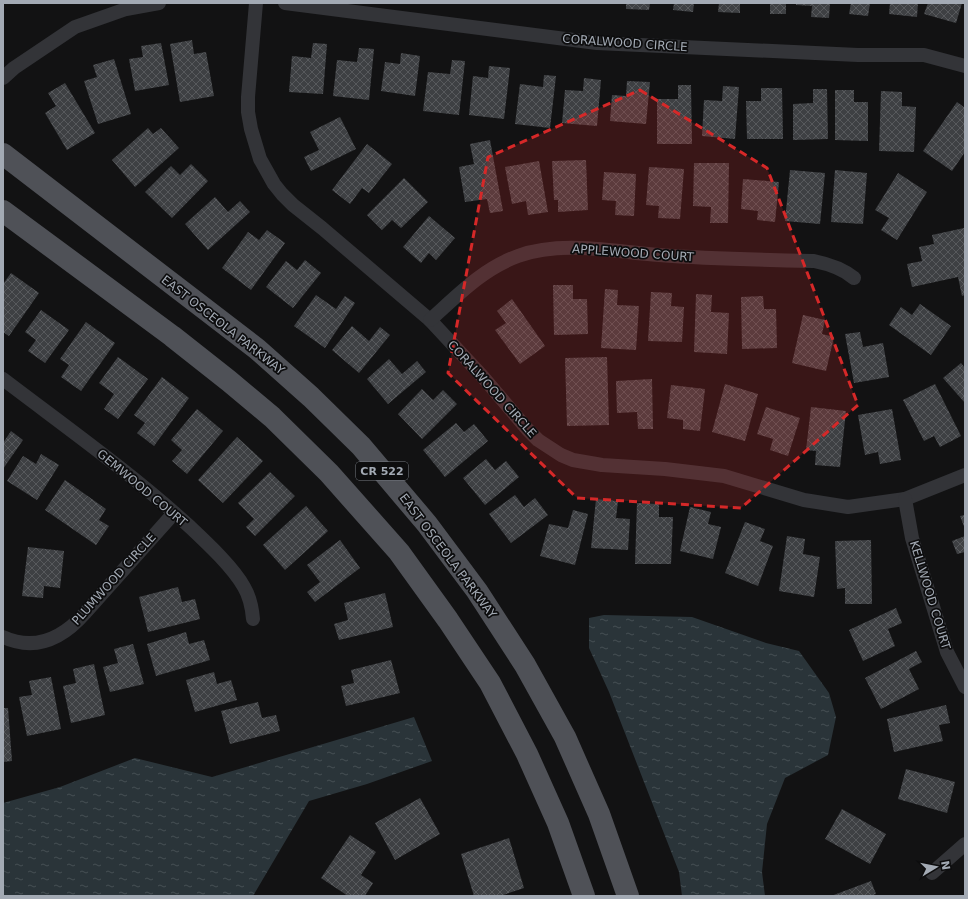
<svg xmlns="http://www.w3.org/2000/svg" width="968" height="899" viewBox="0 0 968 899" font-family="'DejaVu Sans',sans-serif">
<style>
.water{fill:url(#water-ripples)}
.building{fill:url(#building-cross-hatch)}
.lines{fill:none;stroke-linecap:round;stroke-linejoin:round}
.minor{stroke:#333438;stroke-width:14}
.primary{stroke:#4f5157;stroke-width:22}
.marked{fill:#d62828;fill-opacity:0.2;stroke:#d62828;stroke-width:3;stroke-dasharray:8 5;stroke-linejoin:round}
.labels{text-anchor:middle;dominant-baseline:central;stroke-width:3.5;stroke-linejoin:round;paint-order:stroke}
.shield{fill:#0d0d0e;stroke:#767b82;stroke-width:1}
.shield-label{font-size:11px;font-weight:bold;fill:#a3aab4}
.street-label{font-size:12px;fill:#a3aab4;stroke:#0d0d0e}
</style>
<defs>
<pattern id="water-ripples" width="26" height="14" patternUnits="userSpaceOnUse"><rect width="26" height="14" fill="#2a3439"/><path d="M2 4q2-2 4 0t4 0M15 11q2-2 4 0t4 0" fill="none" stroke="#464f53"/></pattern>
<pattern id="building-cross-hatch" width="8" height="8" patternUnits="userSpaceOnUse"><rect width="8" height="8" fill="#3e4043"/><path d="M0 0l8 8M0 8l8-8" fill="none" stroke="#57595c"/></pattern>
</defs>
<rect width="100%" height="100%" fill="#121213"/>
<g class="water">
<polygon points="604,615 692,617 766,643 799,651 829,693 836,717 828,755 785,778 767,824 762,872 765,896 682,896 679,872 609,692 589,648 589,618"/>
<polygon points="414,717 432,761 367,784 309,801 253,896 3,896 3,803 60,787 135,758 212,777"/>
</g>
<g class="building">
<polygon points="626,3 650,3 649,10 626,9"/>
<polygon points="674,3 694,3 693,12 673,10"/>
<polygon points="719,3 740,3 740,13 718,12"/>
<rect x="770" y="3" width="16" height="11"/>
<polygon points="796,3 830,3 829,18 811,17 812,6 796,5"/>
<polygon points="851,3 870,3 868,16 849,14"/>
<polygon points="890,3 918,3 917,17 889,14"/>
<polygon points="928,3 962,3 956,23 924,14"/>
<polygon points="192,40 194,54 206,52 214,96 180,102 170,44"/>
<polygon points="161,43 169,85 135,91 129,59 143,57 141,46"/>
<polygon points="313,43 327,44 323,94 289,92 292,56 311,58"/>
<polygon points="359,48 374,49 369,100 333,96 337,60 357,62"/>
<polygon points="401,53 420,56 415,96 381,91 385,62 400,64"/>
<polygon points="114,59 131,114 98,124 84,81 97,77 93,65"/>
<polygon points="452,60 465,61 459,115 423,111 428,72 450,74"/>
<polygon points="489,66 510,68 504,119 469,115 473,76 488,78"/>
<polygon points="544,75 556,76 550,128 515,124 520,84 543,87"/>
<polygon points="584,78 601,80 597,126 562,123 565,90 583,91"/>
<polygon points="627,81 650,82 646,124 610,121 612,95 626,96"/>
<polygon points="65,83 95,133 67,150 45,113 56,106 48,93"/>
<polygon points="678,85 691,85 692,144 657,144 657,99 678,99"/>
<polygon points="723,86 739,87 735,139 702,136 704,100 722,101"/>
<polygon points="761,88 782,88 783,139 747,139 746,101 761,101"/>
<polygon points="813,89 827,89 828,139 793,140 793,104 813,103"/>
<polygon points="835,90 854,90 854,102 868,102 868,141 835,140"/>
<polygon points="881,91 902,92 902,106 916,107 914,152 879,151"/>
<polygon points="957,102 965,108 965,152 952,171 923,151"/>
<polygon points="340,117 356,149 311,171 304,157 319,150 310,132"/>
<polygon points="148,128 153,134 161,128 179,148 135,187 112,160"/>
<polygon points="490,140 503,211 490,213 487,199 465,202 459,167 474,164 470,144"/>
<polygon points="367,144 392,164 369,193 362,188 350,204 332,190"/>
<polygon points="586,160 588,210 558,212 558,200 554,200 552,161"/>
<polygon points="539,161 548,212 528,215 526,201 512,204 505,167"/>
<polygon points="694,163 729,163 728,223 710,223 711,207 693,206"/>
<polygon points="191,164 208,181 172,218 145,192 171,166 180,175"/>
<polygon points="649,167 684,169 680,219 658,218 659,206 646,205"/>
<polygon points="790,170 825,173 820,224 785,221"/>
<polygon points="835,170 867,173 863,224 831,222"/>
<polygon points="604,172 636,174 634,216 615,215 616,201 602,200"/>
<polygon points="898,173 927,192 897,240 881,230 889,218 875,210"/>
<polygon points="404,178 428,202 401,228 392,220 382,230 367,215"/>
<polygon points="743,179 779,182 775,222 757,220 758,211 741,209"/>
<polygon points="215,197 228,212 240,201 250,212 208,250 185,224"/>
<polygon points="429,216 455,238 436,260 429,253 421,263 403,247"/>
<polygon points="964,228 965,234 965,295 962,296 958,277 912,287 907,264 922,261 919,247 934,244 932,235"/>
<polygon points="267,230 285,243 251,290 222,268 248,232 259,240"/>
<polygon points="305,260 321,273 293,308 266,287 286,261 297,270"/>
<polygon points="11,273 39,293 9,336 3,332 3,284"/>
<polygon points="553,285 573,285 573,299 587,299 588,334 554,335"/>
<polygon points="605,289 618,290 617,305 639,306 636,350 601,348"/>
<polygon points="651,292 672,293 671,306 684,307 682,342 648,341"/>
<polygon points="696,294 712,295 711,312 729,313 727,354 694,352"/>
<polygon points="316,295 336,309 345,296 355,303 325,348 294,326"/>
<polygon points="763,296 764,309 776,309 777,348 742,349 741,297"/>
<polygon points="512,299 545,346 520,364 495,330 506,323 497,311"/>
<polygon points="920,304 951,326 931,355 889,325 901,307 912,315"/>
<polygon points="41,310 69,330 45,363 28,351 36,340 25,332"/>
<polygon points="803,315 825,320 822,334 834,337 826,371 792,363"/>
<polygon points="86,322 115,343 81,391 61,377 69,365 60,359"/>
<polygon points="352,326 369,341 380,327 390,335 359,373 332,350"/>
<polygon points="860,332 863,347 883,343 889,377 854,383 845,334"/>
<polygon points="118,357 148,379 118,419 104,409 114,394 99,383"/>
<polygon points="607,357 609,425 567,426 565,358"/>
<polygon points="389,359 402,374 417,361 426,372 388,404 367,379"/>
<polygon points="961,363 965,368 965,403 943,378"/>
<polygon points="162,377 189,398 154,446 137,433 145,423 134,415"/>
<polygon points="652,379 653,429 638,429 637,412 617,413 616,381"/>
<polygon points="725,384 758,394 745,441 712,432"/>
<polygon points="935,384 961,436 940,447 934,436 924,441 903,400"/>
<polygon points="671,385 705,389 700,431 683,429 683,420 667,418"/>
<polygon points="422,389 433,400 443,390 457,404 422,439 398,414"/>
<polygon points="766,407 800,418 788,456 770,450 773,439 757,434"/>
<polygon points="811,407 846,411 840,467 815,465 816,451 806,450"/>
<polygon points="197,409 223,431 187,474 172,461 182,450 171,440"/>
<polygon points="892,409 901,460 880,464 878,452 865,455 858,415"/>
<polygon points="456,423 464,432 474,424 488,441 445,477 423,450"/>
<polygon points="11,431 23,440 3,469 3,443"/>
<polygon points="237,437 263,461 223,503 198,480"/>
<polygon points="41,454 59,465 37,500 7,481 23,456 36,464"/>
<polygon points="486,459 495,470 506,461 519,477 485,505 463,478"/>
<polygon points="270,472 295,496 255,536 246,527 254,519 238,503"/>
<polygon points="65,480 106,509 99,520 109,526 96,545 45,510"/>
<polygon points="515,495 524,507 535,498 548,515 511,543 489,514"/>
<polygon points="596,499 618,501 616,518 630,519 628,550 591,548"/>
<polygon points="637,503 659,504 659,517 673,517 671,564 635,564"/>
<polygon points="306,506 328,531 285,570 263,545"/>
<polygon points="690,507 711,512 708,524 721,527 713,559 680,551"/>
<polygon points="573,510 588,514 575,565 540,556 549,524 568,528"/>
<polygon points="965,515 965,529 960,516"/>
<polygon points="745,522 765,529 760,541 773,546 758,586 725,573"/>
<polygon points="787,536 805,539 803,554 820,557 814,597 779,591"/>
<polygon points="965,536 965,552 957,554 952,541"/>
<polygon points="340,540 360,568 315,602 307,592 320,582 307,565"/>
<polygon points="871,540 872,604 845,604 845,588 837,589 835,541"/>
<polygon points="28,547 64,551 60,588 44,586 43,598 22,596"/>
<polygon points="178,587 182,602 195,599 200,619 148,632 139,597"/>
<polygon points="385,593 393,627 339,640 334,624 348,620 344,603"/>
<polygon points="896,608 902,623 888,629 895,646 863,661 849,630"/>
<polygon points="186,632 189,644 204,640 210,660 156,676 147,644"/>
<polygon points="133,644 144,684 110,692 103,667 118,663 114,649"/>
<polygon points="916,651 922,662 909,669 919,689 881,709 865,678"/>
<polygon points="391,660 400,693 346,706 341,686 354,683 351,670"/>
<polygon points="94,664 105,715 71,723 63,686 76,683 73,669"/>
<polygon points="214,672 217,684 231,680 237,700 195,712 186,680"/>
<polygon points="51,677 61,729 27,736 19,697 32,695 29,681"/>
<polygon points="258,702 262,718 276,715 280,731 230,744 221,711"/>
<polygon points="946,705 950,723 939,725 943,741 894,752 887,719"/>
<polygon points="3,708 8,708 12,761 3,762"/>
<polygon points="906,769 955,782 947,813 898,799"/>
<polygon points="420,798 440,834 395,860 375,823"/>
<polygon points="842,809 886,834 870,864 825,839"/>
<polygon points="350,835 376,852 361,875 373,883 365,896 348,896 321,878"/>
<polygon points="509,838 524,888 500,896 474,896 461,854"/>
<polygon points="871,881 876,894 870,896 831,896"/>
</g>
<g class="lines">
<g class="minor">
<polyline points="256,3 248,97 248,112 251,129 260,159 274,184 282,194 293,205 322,228 430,320 483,377 528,430 538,440 561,455 573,460 602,465 665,469 724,476 804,500 848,507 905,499 965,475"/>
<polyline points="285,3 597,43 858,55 924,55 965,66"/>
<polyline points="3,78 14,68 75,27 126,9 159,3"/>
<path d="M430,320C457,296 482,269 518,256C563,240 613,252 659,255C711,259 763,260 814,261C829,264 842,268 854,278"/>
<path d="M3,379C66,427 131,473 189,526C206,542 233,567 244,587C250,597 252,607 253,619"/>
<polyline points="905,499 912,538 947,652 965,687"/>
<path d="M3,637C36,652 63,638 85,613L174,513"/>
<polyline points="932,873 965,844"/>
</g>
<g class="primary">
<polyline points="3,154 257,349 311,397 361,446 427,524 477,591 525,665 565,737 599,814 628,896"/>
<polyline points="3,211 172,336 229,381 272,417 329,473 399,552 448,620 490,683 527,754 558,823 584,896"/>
</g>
</g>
<path class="marked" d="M640,90L767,168L858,405L741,508L577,498L448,373L488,157Z"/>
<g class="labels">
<rect class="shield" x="356" y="462" width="52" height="18" rx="3"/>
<g class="shield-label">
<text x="382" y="471">CR 522</text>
</g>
<g class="street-label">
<text transform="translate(625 43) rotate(4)">CORALWOOD CIRCLE</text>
<text transform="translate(633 253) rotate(4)">APPLEWOOD COURT</text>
<text transform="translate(223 325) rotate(38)">EAST OSCEOLA PARKWAY</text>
<text transform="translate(492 389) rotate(48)">CORALWOOD CIRCLE</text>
<text transform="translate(142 488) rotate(40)">GEMWOOD COURT</text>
<text transform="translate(448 556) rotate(53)">EAST OSCEOLA PARKWAY</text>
<text transform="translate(114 579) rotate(-48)">PLUMWOOD CIRCLE</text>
<text transform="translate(930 595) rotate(73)">KELLWOOD COURT</text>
</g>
</g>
<rect width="968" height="899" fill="none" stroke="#a3aab4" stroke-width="8"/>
<g transform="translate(936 867) rotate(80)" stroke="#0d0d0e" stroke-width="3" paint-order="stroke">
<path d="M0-3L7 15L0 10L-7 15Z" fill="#a3aab4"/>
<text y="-6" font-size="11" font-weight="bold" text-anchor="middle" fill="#a3aab4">N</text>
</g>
</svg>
